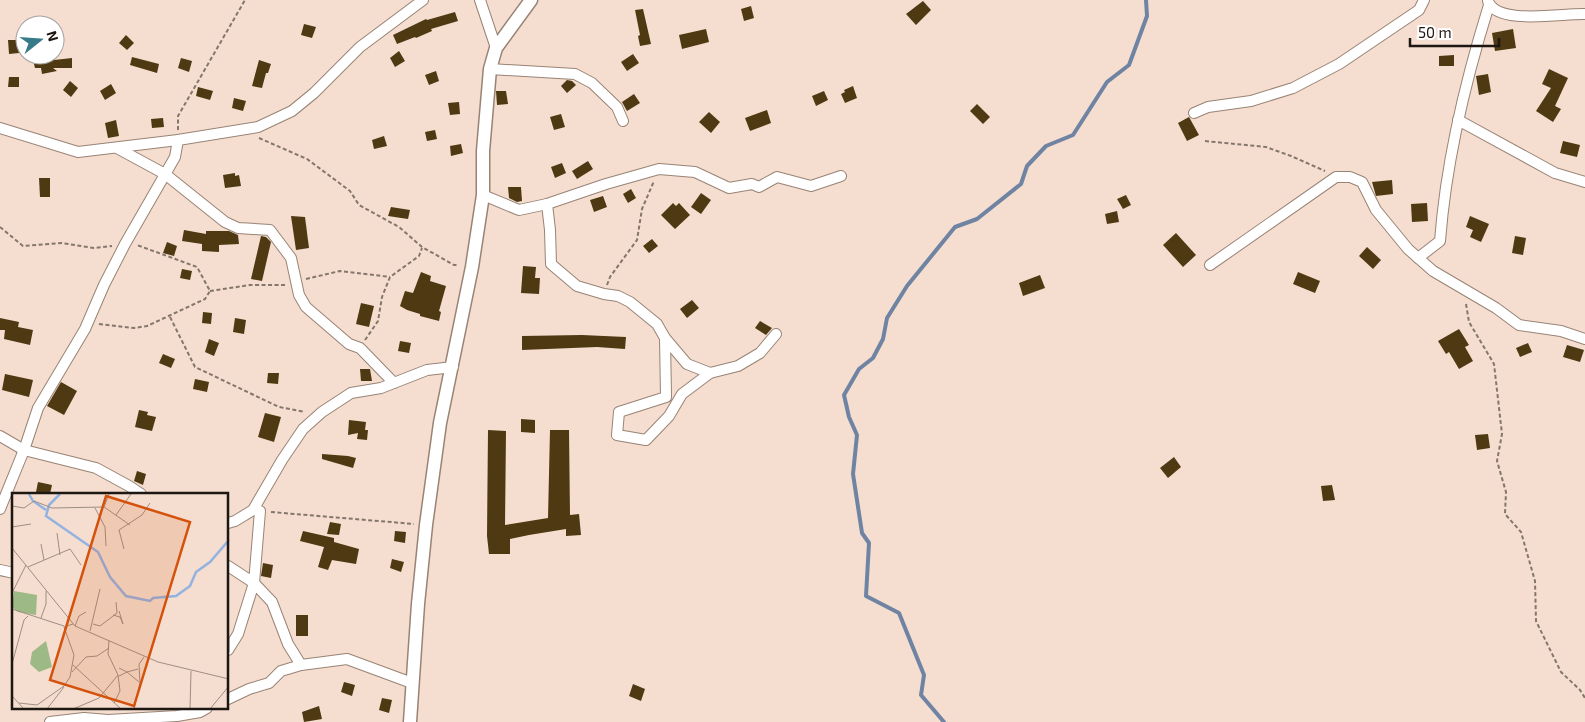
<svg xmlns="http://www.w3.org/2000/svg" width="1585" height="722" viewBox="0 0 1585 722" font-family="'Exo 2',sans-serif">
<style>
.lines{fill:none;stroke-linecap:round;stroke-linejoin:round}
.stream{stroke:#6f83a3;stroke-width:4}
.building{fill:#4e3912}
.minor-casing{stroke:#988375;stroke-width:12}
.tertiary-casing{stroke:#988375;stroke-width:15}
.path{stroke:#85766c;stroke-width:2;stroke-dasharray:4 2.5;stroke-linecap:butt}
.minor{stroke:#fff;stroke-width:10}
.tertiary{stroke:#fff;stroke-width:12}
.inset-river{fill:none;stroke:#92b2e2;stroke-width:2.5}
.inset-road{fill:none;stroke:#9f8e83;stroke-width:1}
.view{fill:#d4520c;fill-opacity:0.15;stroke:#d4520c;stroke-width:2.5}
.inset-edge{fill:none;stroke:#1e1611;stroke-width:2.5}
</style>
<rect width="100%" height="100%" fill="#f5decf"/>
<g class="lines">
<polyline class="stream" points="944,722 921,695 924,675 899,613 866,596 869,543 862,533 853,474 857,435 849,417 844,395 859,369 873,358 883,339 887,318 907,286 955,227 977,219 1021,184 1027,166 1046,146 1073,135 1107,82 1129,65 1147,16 1146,0"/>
</g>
<g class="building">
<polygon points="923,1 931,10 916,25 906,14"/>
<polygon points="751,6 754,18 744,21 741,9"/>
<polygon points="643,9 651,44 640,46 638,36 640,35 635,10"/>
<polygon points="455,12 458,21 431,29 432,31 416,38 415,37 397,44 393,35 426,19 427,20"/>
<polygon points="304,24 316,27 312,38 301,35"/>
<polygon points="706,29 709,42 682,49 679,35"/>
<polygon points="1513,29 1516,48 1495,51 1492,33"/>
<polygon points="126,35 134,43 127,50 119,43"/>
<polygon points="8,40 19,40 19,53 9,54"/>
<polygon points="399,51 405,61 395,67 390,58"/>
<polygon points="633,54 639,63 627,71 621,62"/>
<polygon points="1454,55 1454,66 1439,66 1439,56"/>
<polygon points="38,57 45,61 72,58 72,68 53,68 57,71 42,74 41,68 35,68 34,64 40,63"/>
<polygon points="132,57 159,64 157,73 130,65"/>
<polygon points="181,58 192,61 189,72 178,68"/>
<polygon points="259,60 271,64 268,73 266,73 262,88 252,86"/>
<polygon points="1549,69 1568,78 1555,106 1561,109 1553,122 1536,111 1551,88 1542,84"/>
<polygon points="436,71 439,81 429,85 425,75"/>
<polygon points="1488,74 1491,92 1479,95 1476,76"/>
<polygon points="9,77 19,77 19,87 8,87"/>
<polygon points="567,80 572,81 576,85 567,93 561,86"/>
<polygon points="70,81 78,88 71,97 63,90"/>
<polygon points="111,84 116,93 105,100 100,91"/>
<polygon points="853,86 857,98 845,103 841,94 845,92 844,90"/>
<polygon points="198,87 213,91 210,100 196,96"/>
<polygon points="496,91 506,91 508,104 497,105"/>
<polygon points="824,91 828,100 816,106 812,96"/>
<polygon points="634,94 640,103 627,111 622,102"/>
<polygon points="234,98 246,101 243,111 232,108"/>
<polygon points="459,102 460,114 450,115 448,103"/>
<polygon points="977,104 990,117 983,124 970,111"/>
<polygon points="767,110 771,123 750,131 745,118"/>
<polygon points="709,112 720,122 711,133 699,122"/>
<polygon points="561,114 565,127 554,130 550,117"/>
<polygon points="1189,117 1199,135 1187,141 1178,123"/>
<polygon points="163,118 164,127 152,128 151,119"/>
<polygon points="116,120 119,136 108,138 105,123"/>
<polygon points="435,130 437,139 427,141 425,132"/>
<polygon points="384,136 387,146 374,149 372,140"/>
<polygon points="1563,141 1580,145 1577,157 1560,153"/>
<polygon points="461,144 463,153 451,156 450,146"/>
<polygon points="588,161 593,169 577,179 572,171"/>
<polygon points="562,163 566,173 555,178 551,167"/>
<polygon points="235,173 235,176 239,175 241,186 225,188 223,175"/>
<polygon points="39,178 50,178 50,197 40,197"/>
<polygon points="1392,180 1393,194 1376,196 1372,182"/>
<polygon points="508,187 521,187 522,201 517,202 509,198"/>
<polygon points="631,189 636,198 628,203 623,194"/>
<polygon points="701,193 711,200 701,214 691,207"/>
<polygon points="1126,195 1131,205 1123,209 1117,199"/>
<polygon points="603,196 607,207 594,212 590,200"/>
<polygon points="673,203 676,206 679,203 690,215 675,229 661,215"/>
<polygon points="1427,203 1428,221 1412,222 1411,204"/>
<polygon points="391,207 410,210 408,219 388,216"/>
<polygon points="1117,211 1119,222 1107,224 1105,214"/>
<polygon points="291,216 305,217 309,248 296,250"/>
<polygon points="1470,216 1489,224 1481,242 1470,237 1473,230 1466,227"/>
<polygon points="184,230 206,234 206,231 229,231 238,235 239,244 219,245 219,252 202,251 202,244 182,241"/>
<polygon points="1176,233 1196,255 1183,267 1163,245"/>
<polygon points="261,236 266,237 271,242 262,281 251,279"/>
<polygon points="1515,236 1526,238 1523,255 1512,253"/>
<polygon points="652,239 658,246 649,253 643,246"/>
<polygon points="167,242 177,246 174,256 163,253"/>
<polygon points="1367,247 1381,260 1373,269 1359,256"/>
<polygon points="523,266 536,267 535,278 540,278 539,294 521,293"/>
<polygon points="182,269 192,271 190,280 180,278"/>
<polygon points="421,272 431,276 430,281 446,286 439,311 441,312 439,321 420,316 420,314 407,310 400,306 405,291 413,293"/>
<polygon points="1298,272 1320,281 1315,293 1293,284"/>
<polygon points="1040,275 1045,288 1023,296 1019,283"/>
<polygon points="692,300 699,308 687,318 680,309"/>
<polygon points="361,303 374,306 369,327 356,324"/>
<polygon points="203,312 212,313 211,324 202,323"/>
<polygon points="0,318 19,322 18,327 33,330 30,345 4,339 5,330 0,330"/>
<polygon points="235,318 246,320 244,334 233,332"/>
<polygon points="760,321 772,328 766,335 755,328"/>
<polygon points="1459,329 1469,345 1465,347 1473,361 1459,369 1449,352 1446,354 1438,341"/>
<polygon points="582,335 626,337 625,349 597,347 522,350 522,336"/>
<polygon points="209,339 219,343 214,356 205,352"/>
<polygon points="400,341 411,343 409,353 398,351"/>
<polygon points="1528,343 1532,352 1520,357 1516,348"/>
<polygon points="1567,345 1584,350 1580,362 1563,357"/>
<polygon points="163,354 175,359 171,368 159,363"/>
<polygon points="360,369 370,369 372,381 361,381"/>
<polygon points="268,373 279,373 278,384 267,383"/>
<polygon points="5,374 33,380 29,397 2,390"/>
<polygon points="195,379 209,382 207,392 193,389"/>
<polygon points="61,382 77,391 64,415 47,406"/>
<polygon points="139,410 148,412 147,415 156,417 152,431 135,427"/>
<polygon points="265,413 281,417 274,442 258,437"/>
<polygon points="521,419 535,420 535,433 521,432"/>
<polygon points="349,420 366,422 365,430 368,430 367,440 357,439 358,433 348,435"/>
<polygon points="488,430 506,431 505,525 548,518 550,430 569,430 570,515 579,514 581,535 566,536 566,529 529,535 510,539 510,554 489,554 487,536"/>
<polygon points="1488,434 1490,448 1477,450 1475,435"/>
<polygon points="322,454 348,456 356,458 353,468 322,459"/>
<polygon points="1174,457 1181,467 1168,478 1160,468"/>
<polygon points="137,471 146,474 143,485 134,481"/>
<polygon points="38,482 52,485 50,494 36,492"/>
<polygon points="1332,485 1335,500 1323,501 1321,486"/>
<polygon points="330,522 341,524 339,535 327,534"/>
<polygon points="303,531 334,538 334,542 359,549 356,564 332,560 328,570 318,567 324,547 300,541"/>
<polygon points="395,531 406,532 405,543 394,541"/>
<polygon points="392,559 404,562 401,572 390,568"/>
<polygon points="263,563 273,565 271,578 261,576"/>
<rect x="296" y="615" width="12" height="21"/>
<polygon points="344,682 355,685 352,696 341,692"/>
<polygon points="633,684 645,689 641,701 629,696"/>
<polygon points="382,698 392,700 389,713 379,710"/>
<polygon points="319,706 322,719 304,722 302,712"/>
</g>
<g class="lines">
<g class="minor-casing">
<g id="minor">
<polyline points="480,0 496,48"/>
<path d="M1488,1C1497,26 1563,13 1585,14"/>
<polyline points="490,69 575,74 592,83 617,107 623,121"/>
<polyline points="1194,113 1208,107 1251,101 1293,88 1339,64 1419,10 1424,0"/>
<polyline points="1458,120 1555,173 1585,182"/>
<polyline points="0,128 78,152 178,140 258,127 292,111 314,93 360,47 423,0"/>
<polyline points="117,148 165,174 225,222 238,228 270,230 291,258 299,295 306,307 349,344 360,348 394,383"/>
<polyline points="483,195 519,210 547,204 606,184 659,169 695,172 729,188 752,184 759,187 777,177 811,186 841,176"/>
<polyline points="547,204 550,230 551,264 577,286 604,294 618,296 630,302 657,324 665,338 687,364 710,373 738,366 760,353 776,334"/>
<path d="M1418,258L1440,241C1446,161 1465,82 1489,5"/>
<polyline points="1210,265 1336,177 1350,177 1362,182 1376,210 1408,249 1433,271 1496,308 1519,325 1561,331 1585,339"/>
<polyline points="665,338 666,397 619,412 617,435 646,440 669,416 682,394 710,373"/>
<polyline points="0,436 24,450 96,468 129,486 141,494"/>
<polyline points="0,509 24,450 38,408 85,329 104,285 125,244 175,157 178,140"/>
<polyline points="228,523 235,521 253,510 282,460 303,429 322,412 351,393 381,388 427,370 453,367"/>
<polyline points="228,566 254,583 260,511"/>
<polyline points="0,570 14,573"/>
<polyline points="228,650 238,634 254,583 272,602 288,644 301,665"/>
<polyline points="228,699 249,689 269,683 281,671 301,665 347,659 412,683"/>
<polyline points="50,722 84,718 108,720 177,716 200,712 207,708"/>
</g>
</g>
<g class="tertiary-casing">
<polyline id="tertiary" points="410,722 418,604 426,525 440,423 472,267 483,195 483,151 490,69 496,48 531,0"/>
</g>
<g class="path">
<polyline points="178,130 178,116 245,0"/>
<polyline points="259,138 307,159 350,191 359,205 399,227 422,247 454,265 459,265"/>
<polyline points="1205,141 1266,147 1291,156 1325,171"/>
<polyline points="0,227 23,246 62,243 94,248 112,246"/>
<polyline points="306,279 340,271 390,277"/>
<polyline points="607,285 610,277 637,240 642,209 654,181"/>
<polyline points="210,291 250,285 285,285"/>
<polyline points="1466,304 1469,322 1494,364 1502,434 1497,461 1506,492 1505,514 1521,532 1535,581 1536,621 1561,672 1580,690 1585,698"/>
<polyline points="170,317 195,367 279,407 305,412"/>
<polyline points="99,324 134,328 147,326 205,299 210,291 197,267 137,245"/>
<polyline points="365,340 378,321 382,297 390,277 419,256 422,248"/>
<polyline points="271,512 414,524"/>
</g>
<use href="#minor" class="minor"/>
<use href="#tertiary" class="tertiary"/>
</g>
<g transform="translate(12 493)">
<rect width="216" height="216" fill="#f5decf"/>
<path d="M2,98L25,102L24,122L6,119L0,114ZM34,148L40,174L27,179L18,171L20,159Z" fill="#9db986"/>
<path class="inset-river" d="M17,1L21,8L34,17M48,1L37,12L34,23L86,59L98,84L114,103L138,108L141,105L164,103L178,93L184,79L198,69L217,47"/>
<path class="inset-road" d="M0,13L12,15L22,8L40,15L92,14L97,1M92,14L118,32M83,15L93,34L94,53M104,22L119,1M0,34L19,31M45,40L48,62M29,51L32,67M0,55L63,133L146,169L217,186M112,56L107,37L130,22L138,10M16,74L58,56L69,72M0,100L14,72M0,116L52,133M101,122L108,124L111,131L107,118M29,125L34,111V98M81,131L88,133L105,120L104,109M63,133L67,123L74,119M78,138L88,96M217,143V159M0,171L12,127L16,123M61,172L109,216M107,175L115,179L107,183M126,176L115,179L127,189M60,179L74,164L85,163L97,155M0,203L12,216M7,210L25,212L52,193L58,184L62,162L52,134L61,131M102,210L108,198L106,182M35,216L52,194M61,216L87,205L106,182L96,161L97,148M122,216L128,190L127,171L132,164M178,216L179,178M198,216L217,193"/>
<path class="view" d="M94,3L178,29L122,213L38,187Z"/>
<rect width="216" height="216" class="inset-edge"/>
</g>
<g transform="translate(40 40) rotate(73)"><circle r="24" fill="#ffffff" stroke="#a5a2a0"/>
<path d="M0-4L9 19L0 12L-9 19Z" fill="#377b8a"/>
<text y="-8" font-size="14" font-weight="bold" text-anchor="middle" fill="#1e1611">N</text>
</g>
<path d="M1410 38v8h89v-8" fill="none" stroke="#1e1611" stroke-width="2.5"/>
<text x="1418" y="38" font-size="15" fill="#1e1611" stroke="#ffffff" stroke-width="4" paint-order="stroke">50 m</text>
</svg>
